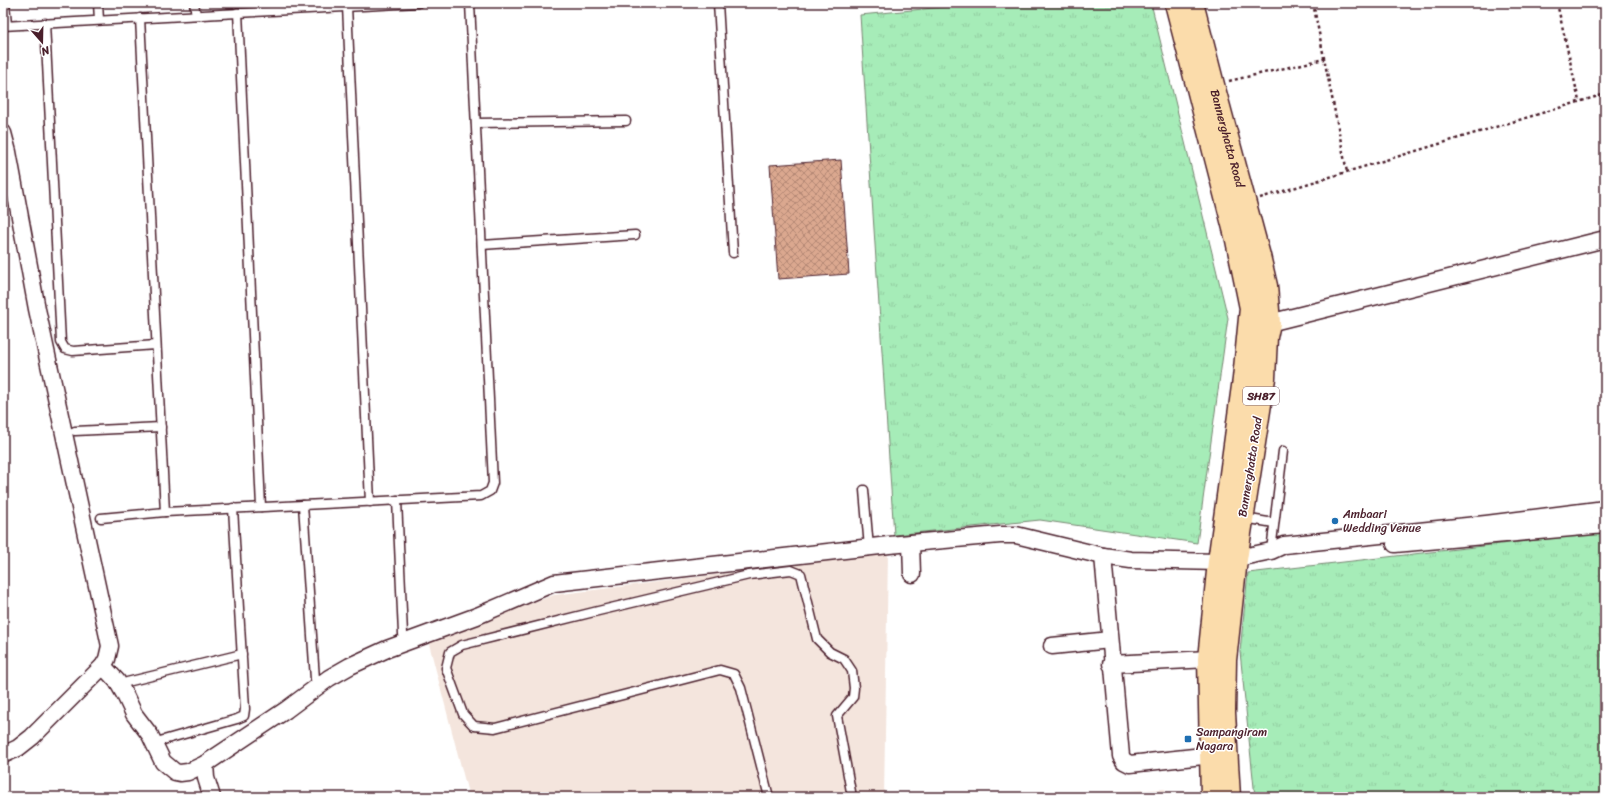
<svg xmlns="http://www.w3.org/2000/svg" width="1608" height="800" viewBox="0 0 1608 800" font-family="Sriracha,sans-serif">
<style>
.built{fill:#f4e5dd}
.grass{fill:url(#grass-tufts);stroke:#788672}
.building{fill:url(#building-cross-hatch);stroke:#4a1f2b}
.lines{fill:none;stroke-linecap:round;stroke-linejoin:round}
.service-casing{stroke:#4a1f2b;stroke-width:11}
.minor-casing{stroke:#4a1f2b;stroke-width:19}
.primary-casing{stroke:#4a1f2b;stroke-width:25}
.path{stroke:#4a1f2b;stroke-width:2.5;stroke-dasharray:3 3;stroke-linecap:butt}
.service{stroke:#fff;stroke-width:8}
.minor{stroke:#fff;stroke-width:16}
.primary{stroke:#fbdcab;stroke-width:22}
.poi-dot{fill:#1f6fb2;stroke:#fff;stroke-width:1.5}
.labels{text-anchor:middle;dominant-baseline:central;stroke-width:3;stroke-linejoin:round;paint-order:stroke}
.shield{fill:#fff;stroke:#80626b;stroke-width:1}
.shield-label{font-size:11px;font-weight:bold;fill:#4a1f2b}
.street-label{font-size:12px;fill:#4a1f2b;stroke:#fff}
.poi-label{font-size:12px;fill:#4a1f2b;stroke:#fff;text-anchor:start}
</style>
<defs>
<pattern id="grass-tufts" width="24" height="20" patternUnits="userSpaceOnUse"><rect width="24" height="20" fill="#a6ecb8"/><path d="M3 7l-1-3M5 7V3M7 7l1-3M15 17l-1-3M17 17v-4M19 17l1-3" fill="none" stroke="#90ca9e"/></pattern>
<pattern id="building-cross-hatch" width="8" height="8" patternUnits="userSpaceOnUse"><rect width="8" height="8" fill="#dba88f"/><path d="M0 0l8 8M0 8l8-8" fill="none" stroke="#b48875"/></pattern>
</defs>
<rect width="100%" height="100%" fill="#fff"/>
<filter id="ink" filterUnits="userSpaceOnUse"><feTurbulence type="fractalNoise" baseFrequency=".025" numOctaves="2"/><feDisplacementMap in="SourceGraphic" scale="8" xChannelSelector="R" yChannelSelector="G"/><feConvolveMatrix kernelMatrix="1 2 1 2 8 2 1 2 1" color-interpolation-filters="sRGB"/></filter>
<g filter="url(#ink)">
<g class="built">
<polygon points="888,553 884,797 469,797 428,640 554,595"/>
<polygon points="1165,789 1166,797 1026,797 1092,793"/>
</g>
<g class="grass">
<polygon points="986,3 1151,3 1228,318 1197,543 1040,520 894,535 860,15"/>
<polygon points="1605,532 1605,797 1255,797 1240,652 1248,573"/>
</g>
<polygon class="building" points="841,160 849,274 778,279 770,165"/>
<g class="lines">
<g class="service-casing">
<g id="service">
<polyline points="5,3 7,25"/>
<polyline points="98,3 99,20"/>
<polyline points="194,3 196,15"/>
<polyline points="718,3 733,253"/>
<polyline points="347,6 370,502"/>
<polyline points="238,12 261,507"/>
<polyline points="140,18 165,512"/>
<polyline points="45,23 61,342 65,349 73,351 156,345"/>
<polyline points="3,26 418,3"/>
<polyline points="476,123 626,121"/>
<polyline points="482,245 635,235"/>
<polyline points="75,431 161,427"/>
<polyline points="864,490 869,548"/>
<polyline points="397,500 403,634"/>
<polyline points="303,505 315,679"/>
<polyline points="101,518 165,512 481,496 490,491 493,483 470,3"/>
<polyline points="1244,518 1274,523"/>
<polyline points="1271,551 1283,451"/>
<polyline points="127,682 242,654"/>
<polyline points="160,741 237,719 244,716 245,709 233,508"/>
<polyline points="769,797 741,688 734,674 720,670 495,728 474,726 463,714 446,668 450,652 462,645 594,612 749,575 791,570 801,574 817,639 830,652 844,659 852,671 854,688 853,697 837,716 852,797"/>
</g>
</g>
<g class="minor-casing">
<g id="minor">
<polyline points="3,133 8,152 37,309 110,646 107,659 103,666 32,737 18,748 3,755"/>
<polyline points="1269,323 1605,239"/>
<polyline points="911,543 912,574"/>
<polyline points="1395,544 1605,525"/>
<polyline points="1103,556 1121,756 1124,761 1130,764 1212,755"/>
<polyline points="1052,646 1110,640"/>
<polyline points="1111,664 1209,659"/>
<polyline points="103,666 117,681 125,695 134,714 150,735 163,762 175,772 180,773 188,772 205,764 286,710 329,678 350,666 387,649 477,616 554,583 889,545 1000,535 1016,535 1103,556 1131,560 1219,562 1271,551 1284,545 1486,524 1605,509"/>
<polyline points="205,764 206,778 212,797"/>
</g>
</g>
<g class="primary-casing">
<g id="primary">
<polyline points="1176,3 1237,240 1251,308 1244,379 1219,562 1209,659 1212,797"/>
<path id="s1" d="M1192,3L1213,85L1259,256L1266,286L1269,323L1266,337L1264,378L1236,559L1225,660L1224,713L1229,797"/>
</g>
</g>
<g class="path">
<polyline points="1313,3 1347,172"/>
<polyline points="1557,3 1579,101"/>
<polyline points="1229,81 1324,59"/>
<polyline points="1260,198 1605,94"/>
</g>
<use href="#service" class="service"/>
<use href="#minor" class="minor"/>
<use href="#primary" class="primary"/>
</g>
</g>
<g class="poi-dot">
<circle cx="1335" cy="521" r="4"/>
<rect x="1184" y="735" width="8" height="8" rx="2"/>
</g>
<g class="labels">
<rect class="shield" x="1243" y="387" width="36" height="18" rx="3"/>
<g class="shield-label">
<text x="1261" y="396">SH87</text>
</g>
<g class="street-label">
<text stroke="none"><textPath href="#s1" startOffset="140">Bannerghatta Road</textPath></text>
<text transform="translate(1250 467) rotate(-81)">Bannerghatta Road</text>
</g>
<g class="poi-label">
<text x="1343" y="514">Ambaari<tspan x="1343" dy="14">Wedding Venue</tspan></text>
<text x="1196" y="732">Sampangiram<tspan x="1196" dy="14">Nagara</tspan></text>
</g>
</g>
<rect width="1608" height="800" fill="none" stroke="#fff" stroke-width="16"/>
<rect x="8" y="8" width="1592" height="784" fill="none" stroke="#4a1f2b" stroke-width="1.5" filter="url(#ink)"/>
<g transform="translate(42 42) rotate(160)" stroke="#ffffff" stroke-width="3" paint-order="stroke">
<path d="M0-3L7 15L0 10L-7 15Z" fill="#4a1f2b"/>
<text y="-6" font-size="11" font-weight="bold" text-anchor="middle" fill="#4a1f2b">N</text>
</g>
</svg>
